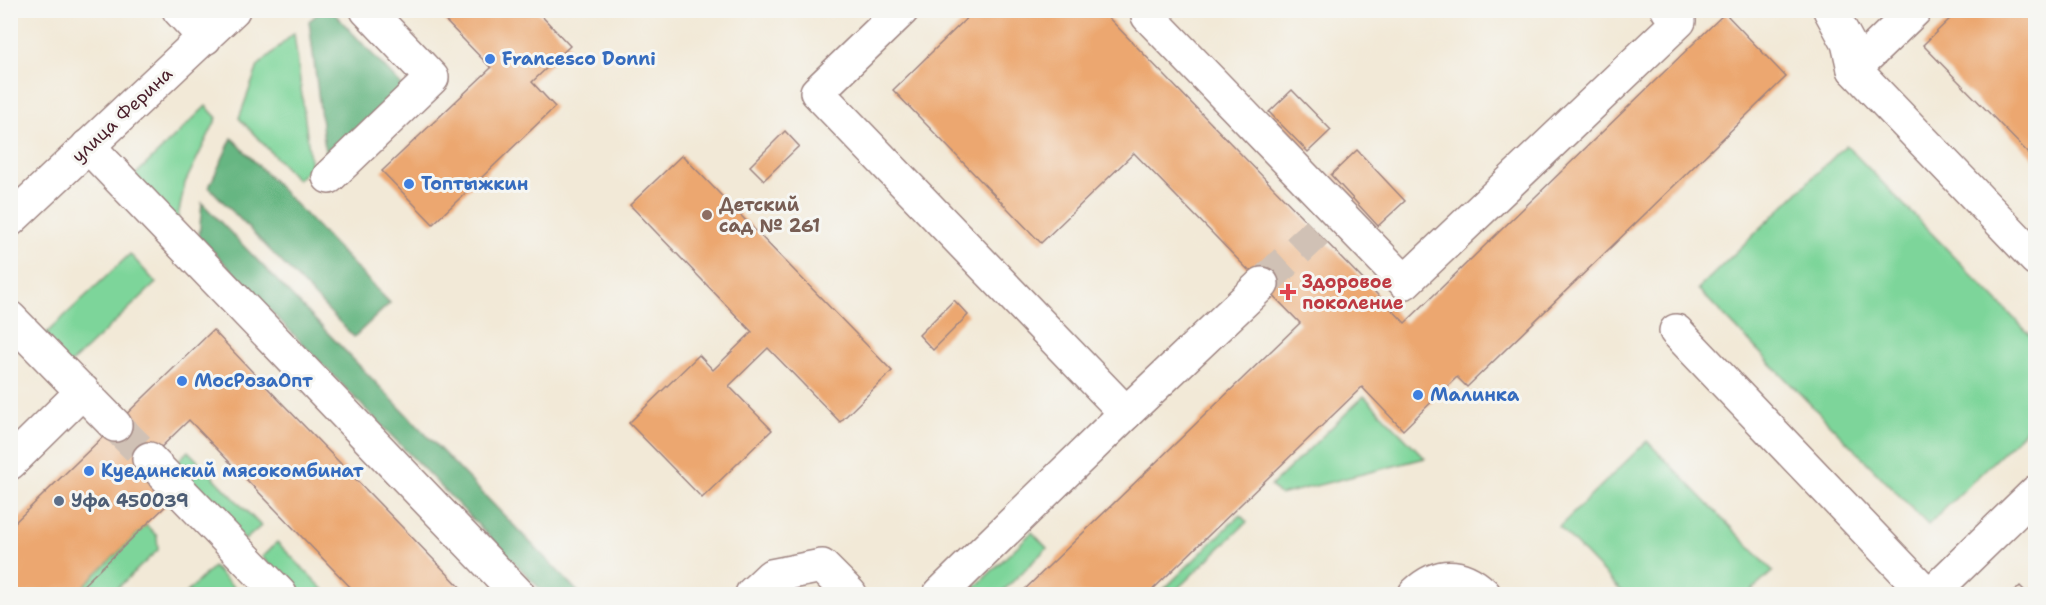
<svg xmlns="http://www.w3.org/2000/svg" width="2046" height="605" viewBox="0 0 2046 605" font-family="'Shantell Sans',sans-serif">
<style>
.green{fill:#7dd59a;stroke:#647a62;stroke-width:1.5}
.forest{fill:#66b682;stroke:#586a56;stroke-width:1.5}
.building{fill:#eca76f}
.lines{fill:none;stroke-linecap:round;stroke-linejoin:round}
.minor-tunnel{stroke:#d0c1b5;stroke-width:33;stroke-dasharray:33 16;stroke-linecap:butt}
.minor-casing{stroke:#9e8481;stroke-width:36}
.major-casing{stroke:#9e8481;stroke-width:36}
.minor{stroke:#fff;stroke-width:33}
.major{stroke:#fff;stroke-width:33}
.shop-dot{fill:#3f7fe0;stroke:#f6f6f2;stroke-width:2}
.education-dot{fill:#8d6e63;stroke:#f6f6f2;stroke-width:2}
.health-dot{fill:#e0444e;stroke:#f6f6f2;stroke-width:2}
.service-dot{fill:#5c6f8a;stroke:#f6f6f2;stroke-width:2}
.labels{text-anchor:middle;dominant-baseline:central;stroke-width:6;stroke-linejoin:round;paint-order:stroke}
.shop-label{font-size:18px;font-weight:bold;fill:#366cbe;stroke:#f6f6f2;text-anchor:start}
.street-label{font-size:18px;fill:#4a1f2b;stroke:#f6f6f2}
.education-label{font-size:18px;font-weight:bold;fill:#785e54;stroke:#f6f6f2;text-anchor:start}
.health-label{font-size:18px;font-weight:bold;fill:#be3a42;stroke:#f6f6f2;text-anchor:start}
.service-label{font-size:18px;font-weight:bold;fill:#4e5e75;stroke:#f6f6f2;text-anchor:start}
</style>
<rect width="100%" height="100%" fill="#f6f6f2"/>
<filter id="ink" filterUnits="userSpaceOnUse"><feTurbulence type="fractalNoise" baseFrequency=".0167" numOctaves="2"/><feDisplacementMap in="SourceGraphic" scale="12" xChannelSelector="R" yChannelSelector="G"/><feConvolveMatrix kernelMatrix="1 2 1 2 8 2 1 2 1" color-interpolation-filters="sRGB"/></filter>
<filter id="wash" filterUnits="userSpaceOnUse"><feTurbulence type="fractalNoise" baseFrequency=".008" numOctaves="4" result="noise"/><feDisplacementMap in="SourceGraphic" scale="24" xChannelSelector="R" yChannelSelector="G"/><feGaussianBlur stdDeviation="1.35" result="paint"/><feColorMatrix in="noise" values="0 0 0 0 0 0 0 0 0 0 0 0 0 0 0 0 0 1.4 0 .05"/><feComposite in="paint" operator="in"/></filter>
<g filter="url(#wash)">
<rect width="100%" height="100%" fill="#f2e9d7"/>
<g class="green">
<polygon points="294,33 311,167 297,180 239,118 258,66"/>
<polygon points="206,106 217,118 185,183 176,226 131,179"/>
<polygon points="1846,145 2035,340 2035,421 1928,525 1698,289"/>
<polygon points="130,254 156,283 66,368 39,340"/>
<polygon points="1364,396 1425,458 1280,495 1271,486"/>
<polygon points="1647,441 1773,571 1748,594 1624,594 1559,527"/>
<polygon points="188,451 261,526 245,540 173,466"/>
<polygon points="1240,515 1247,522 1172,594 1159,594"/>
<polygon points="146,525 157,536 158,550 111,594 88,594 81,588"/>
<polygon points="1032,532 1047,548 1000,594 968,594"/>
<polygon points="277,542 328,594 299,594 262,557"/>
<polygon points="213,567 241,594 185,594"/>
</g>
<g class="forest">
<polygon points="321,11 332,11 403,87 326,157 309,21"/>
<polygon points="232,138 390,303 354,337 209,187"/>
<polygon points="202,203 580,594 545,594 199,237"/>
</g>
<g id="blocks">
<g class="building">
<polygon points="435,10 536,10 570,46 532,82 555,107 433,224 382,171 491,68"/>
<polygon points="975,10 1101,10 1405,323 1725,13 1786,77 1467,387 1457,377 1403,430 1362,387 1148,594 1020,594 1300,323 1134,153 1041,243 893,90"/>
<polygon points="1959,10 2024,10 2036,22 2036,161 1923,45"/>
<polygon points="1292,90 1331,130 1308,152 1269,112"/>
<polygon points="785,131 799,146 764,180 750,166"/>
<polygon points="1357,150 1405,201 1378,226 1331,175"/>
<polygon points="682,155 892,371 840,422 768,348 729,386 772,430 702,498 629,423 699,355 713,370 752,332 630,205"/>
<polygon points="954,300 968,315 933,350 919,335"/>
<polygon points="213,330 279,400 467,594 357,594 189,420 149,459 171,501 146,525 74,594 10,594 10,527"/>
<polygon points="2036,585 2036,594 2012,594 2020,586 2027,593"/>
</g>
</g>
</g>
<g filter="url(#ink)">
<use href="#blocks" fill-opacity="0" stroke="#9e8481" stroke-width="1.5"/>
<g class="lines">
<g class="minor-tunnel">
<polyline points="1262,284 1317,232"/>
<polyline points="115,425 149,459"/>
</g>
<g class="minor-casing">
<g id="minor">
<polyline points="179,10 205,38"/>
<polyline points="902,10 817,92 1126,413"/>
<polyline points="1153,10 1148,16 1405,282 1679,21 1668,10"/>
<polyline points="1830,10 1848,43 1854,69"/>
<polyline points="1915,10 1854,69 2036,259"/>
<polyline points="88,146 518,594"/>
<polyline points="329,177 432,78 367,10"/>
<polyline points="10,318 115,425"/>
<polyline points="1676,331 1927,594"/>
<polyline points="149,459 280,594"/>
<polyline points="10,463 83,391"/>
<polyline points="752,594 771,576 822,566 850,594"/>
<polyline points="940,594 1126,413 1262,284"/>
<path d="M1415,594C1438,572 1461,572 1484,594"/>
<polyline points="1931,594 2036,492"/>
</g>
</g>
<g class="major-casing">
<polyline id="major" points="10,220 233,10"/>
</g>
<use href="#minor" class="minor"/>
<use href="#major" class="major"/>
</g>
</g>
<g class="shop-dot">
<circle cx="490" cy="59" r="6"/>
<circle cx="409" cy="184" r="6"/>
<circle cx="182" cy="381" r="6"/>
<circle cx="1418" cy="395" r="6"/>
<circle cx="89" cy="471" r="6"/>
</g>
<circle class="education-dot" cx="707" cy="215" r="6"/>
<path class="health-dot" d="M1285 283h6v6h6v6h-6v6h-6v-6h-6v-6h6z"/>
<circle class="service-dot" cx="59" cy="501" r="6"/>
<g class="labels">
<g class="shop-label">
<text x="502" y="59">Francesco Donni</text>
<text x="421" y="184">Топтыжкин</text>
<text x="194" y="381">МосРозаОпт</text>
<text x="1430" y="395">Малинка</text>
<text x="101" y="471">Куединский мясокомбинат</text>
</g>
<g class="street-label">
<text transform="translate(122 115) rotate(-43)">улица Ферина</text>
</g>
<g class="education-label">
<text x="719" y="205">Детский<tspan x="719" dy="21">сад № 261</tspan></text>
</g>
<g class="health-label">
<text x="1302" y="282">Здоровое<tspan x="1302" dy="21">поколение</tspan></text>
</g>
<g class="service-label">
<text x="71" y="501">Уфа 450039</text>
</g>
</g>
<rect width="2046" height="605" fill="none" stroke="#f6f6f2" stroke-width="36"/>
</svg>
